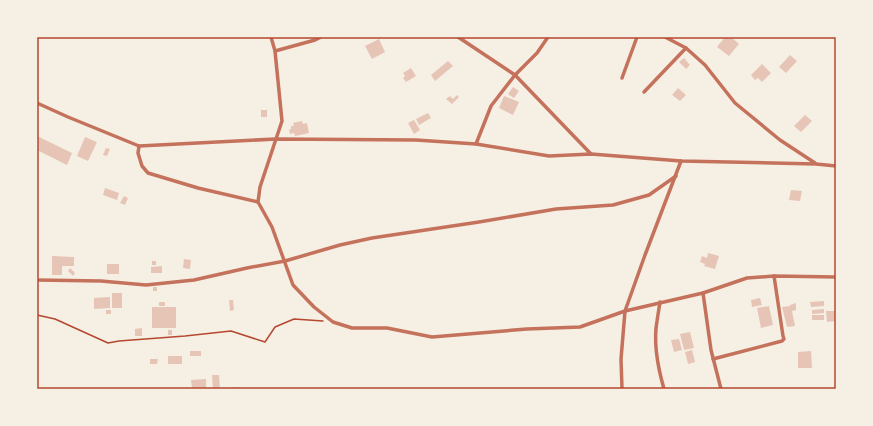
<svg xmlns="http://www.w3.org/2000/svg" width="873" height="426" viewBox="0 0 873 426" font-family="Cabin,sans-serif">
<style>
.building{fill:#e6c5b7}
.lines{fill:none;stroke-linecap:round;stroke-linejoin:round}
.path{stroke:#b5482f;stroke-width:1.5}
.minor{stroke:#c5725c;stroke-width:3.5}
.neatline{fill:none;stroke:#b5482f;stroke-width:1.5}
</style>
<rect width="100%" height="100%" fill="#f6efe4"/>
<g class="building">
<polygon points="725,37 731,37 739,44 729,56 717,47"/>
<polygon points="379,39 385,52 372,59 365,46"/>
<polygon points="790,55 797,61 786,73 779,67"/>
<polygon points="684,58 690,65 686,69 679,62"/>
<polygon points="448,61 453,66 435,81 431,75"/>
<polygon points="762,64 771,73 762,82 758,78 755,80 751,75"/>
<polygon points="411,68 416,76 406,82 403,78 405,76 403,73"/>
<polygon points="513,87 519,91 514,98 508,94"/>
<polygon points="678,88 686,95 680,101 672,95"/>
<polygon points="457,95 459,97 452,104 446,99 450,96 453,99"/>
<polygon points="504,96 519,102 513,115 499,108"/>
<rect x="261" y="110" width="6" height="7"/>
<polygon points="428,113 431,118 419,125 416,119"/>
<polygon points="805,115 812,121 801,132 794,126"/>
<polygon points="414,120 420,130 414,134 408,123"/>
<polygon points="302,121 303,124 307,123 309,133 295,136 294,133 290,134 289,130 291,129 291,126 294,126 293,123"/>
<polygon points="37,136 72,153 67,165 37,150"/>
<polygon points="85,137 97,142 88,161 77,156"/>
<polygon points="106,148 110,149 107,156 103,155"/>
<polygon points="105,188 119,193 117,200 103,195"/>
<polygon points="791,190 802,191 800,201 789,200"/>
<polygon points="124,196 128,198 125,205 120,203"/>
<polygon points="708,253 719,256 715,269 704,266 705,264 700,262 702,256 707,258"/>
<polygon points="52,256 74,257 74,266 62,266 62,275 52,275"/>
<polygon points="184,259 191,260 190,269 183,268"/>
<rect x="152" y="261" width="4" height="4"/>
<rect x="107" y="264" width="12" height="10"/>
<polygon points="162,266 162,273 151,273 151,267"/>
<polygon points="70,268 75,273 73,276 68,271"/>
<rect x="153" y="287" width="4" height="4"/>
<rect x="112" y="293" width="10" height="15"/>
<polygon points="110,297 110,308 94,309 94,298"/>
<polygon points="760,298 762,305 752,307 751,300"/>
<polygon points="229,300 233,300 234,310 230,311"/>
<polygon points="824,301 824,306 811,307 810,302"/>
<rect x="159" y="302" width="6" height="4"/>
<polygon points="796,303 796,310 792,311 795,326 787,327 782,307 790,306 790,305"/>
<polygon points="769,306 773,325 761,328 757,308"/>
<rect x="152" y="307" width="24" height="21"/>
<polygon points="824,309 824,313 812,314 812,310"/>
<rect x="106" y="310" width="5" height="4"/>
<polygon points="826,311 836,311 836,321 827,322"/>
<rect x="812" y="315" width="12" height="5"/>
<polygon points="142,328 142,336 135,336 135,329"/>
<rect x="168" y="330" width="4" height="5"/>
<polygon points="690,332 694,348 684,350 680,334"/>
<polygon points="679,339 682,350 674,352 671,340"/>
<polygon points="692,350 695,362 688,364 685,352"/>
<rect x="190" y="351" width="11" height="5"/>
<polygon points="811,351 812,368 798,368 798,352"/>
<rect x="168" y="356" width="14" height="8"/>
<polygon points="150,359 158,359 157,364 150,364"/>
<polygon points="212,375 219,375 220,389 213,389"/>
<polygon points="206,379 206,389 192,389 191,380"/>
<polygon points="240,387 240,389 226,389 226,388"/>
</g>
<g class="lines">
<polyline class="path" points="37,315 55,319 108,343 119,341 185,336 231,331 265,342 275,327 294,319 323,321"/>
<g class="minor">
<polyline points="271,37 275,51 282,121 260,187 258,202 272,227 293,285 314,307 333,322 352,328 387,328 432,337 527,329 580,327 625,311 703,293 747,278 774,276 836,277"/>
<polyline points="458,37 515,75 591,154"/>
<polyline points="665,37 686,48 705,65 735,103 780,140 815,163"/>
<polyline points="275,51 315,40 321,37"/>
<polyline points="622,78 637,37"/>
<polyline points="644,92 686,48"/>
<polyline points="37,103 68,117 139,146 276,139 416,140 476,144 549,156 591,154 681,161 816,164 836,166"/>
<polyline points="476,144 491,106 515,75 537,53 548,37"/>
<polyline points="139,146 138,153 142,166 148,173 198,188 258,202"/>
<polyline points="37,280 101,281 146,285 194,280 247,268 285,261 340,245 372,238 479,222 556,209 613,205 649,195 676,176"/>
<polyline points="703,293 711,350 721,389"/>
<path d="M660,302C659,308 658,315 657,321C653,343 658,368 664,389"/>
<polyline points="713,359 782,341 784,339 783,336 774,276"/>
<polyline points="622,389 621,359 625,311 645,255 681,161"/>
</g>
</g>
<rect width="873" height="426" fill="none" stroke="#f6efe4" stroke-width="76"/>
<rect x="38" y="38" width="797" height="350" class="neatline"/>
</svg>
